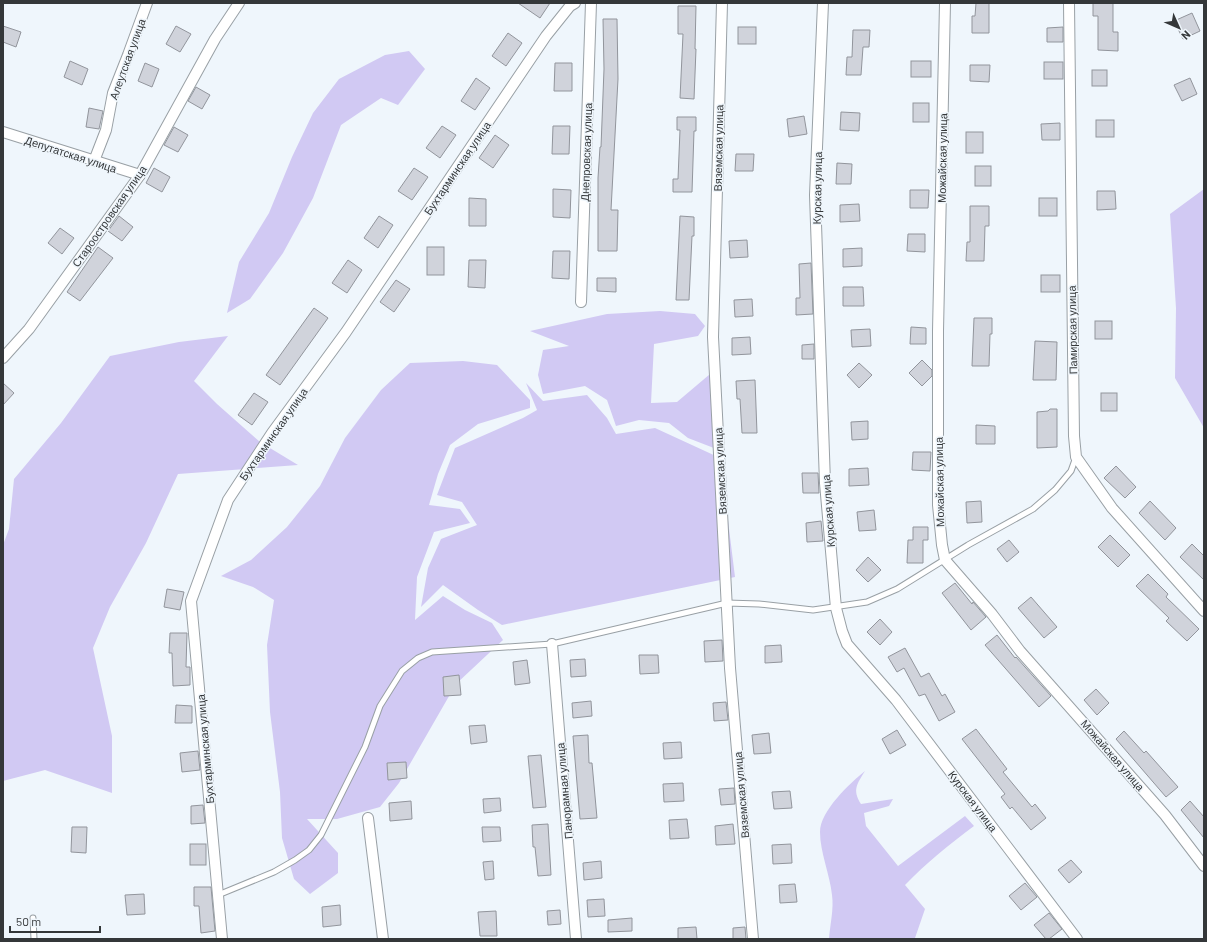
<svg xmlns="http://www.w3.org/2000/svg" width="1207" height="942" viewBox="0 0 1207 942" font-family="Barlow,sans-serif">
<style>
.green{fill:#d1c9f3}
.building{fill:#d0d3db;stroke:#92959c}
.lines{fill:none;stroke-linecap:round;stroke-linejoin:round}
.service-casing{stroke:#99a0a5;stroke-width:7}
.minor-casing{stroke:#99a0a5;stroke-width:12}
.service{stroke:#fff;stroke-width:5}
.minor{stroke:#fff;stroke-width:10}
.labels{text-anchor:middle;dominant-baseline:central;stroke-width:3;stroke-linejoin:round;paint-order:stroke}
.street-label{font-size:11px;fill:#343739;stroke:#eff6fc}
</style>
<rect width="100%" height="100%" fill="#eff6fc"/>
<g class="green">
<polygon points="409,51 425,69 398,105 381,98 341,125 313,198 283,253 250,299 227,313 239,262 269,213 292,157 313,113 339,79 385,55"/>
<polygon points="1204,189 1204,428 1175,378 1176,308 1170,214"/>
<polygon points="660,311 695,314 705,326 698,336 654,344 651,403 677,402 716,369 719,450 688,438 669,423 639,420 616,426 607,400 585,386 543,394 538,375 543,350 569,346 530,331 607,314"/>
<polygon points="228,336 194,381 217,404 260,442 298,465 178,474 146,543 110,607 93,648 112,736 112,793 45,770 3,781 3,545 9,529 14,479 61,423 110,356 179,342"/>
<polygon points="463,361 497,365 530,400 530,408 478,424 450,445 438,474 429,505 460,509 470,523 434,532 417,577 415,620 443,596 465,610 492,623 503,640 456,684 399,783 380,807 337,819 307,819 338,853 338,873 310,894 294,879 282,838 280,792 270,712 267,645 274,600 253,587 221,576 251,560 287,527 320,486 345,438 381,390 410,363"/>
<polygon points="526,383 543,401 587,395 607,418 616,434 655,428 718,457 722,472 735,577 502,625 478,610 443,585 421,607 428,568 441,539 477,525 462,502 437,495 455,448 523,418 537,410"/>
<path d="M865,771C857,784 852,790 861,804L893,799L889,806L864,813L866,826L898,866L965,816L974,826C950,844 926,863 905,885L925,909L915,938L913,939H829C830,925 834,909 832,895C830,875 820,852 820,832C820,811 850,783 865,771Z"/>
</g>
<g class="building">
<polygon points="518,3 550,3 540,18"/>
<polygon points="976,3 989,3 989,33 972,33 972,16 975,16"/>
<polygon points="1093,3 1113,3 1113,32 1118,32 1118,51 1098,50 1098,16 1093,16"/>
<polygon points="678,6 696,6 695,49 696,49 694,99 680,98 683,34 678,34"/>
<polygon points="1192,13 1200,31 1183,39 1174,21"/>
<polygon points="603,19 617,19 618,79 611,210 618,210 617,251 598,251 598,178 600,147 601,147 604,69"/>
<polygon points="3,26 21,32 16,47 3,42"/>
<polygon points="176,26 191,34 180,52 166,44"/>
<rect x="738" y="27" width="18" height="17"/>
<polygon points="1063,27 1063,42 1047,42 1047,28"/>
<polygon points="853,30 870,30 869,47 863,47 861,75 846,75 847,57 852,57"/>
<polygon points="508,33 522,43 506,66 492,56"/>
<polygon points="70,61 88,69 82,85 64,77"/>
<rect x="911" y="61" width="20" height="16"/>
<rect x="1044" y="62" width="19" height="17"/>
<polygon points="145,63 159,69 152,87 138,81"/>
<polygon points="555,63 572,63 572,91 554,91"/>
<polygon points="970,65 990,65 989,82 970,81"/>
<rect x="1092" y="70" width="15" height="16"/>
<polygon points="476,78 490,88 475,110 461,101"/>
<polygon points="1190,78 1197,94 1182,101 1174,85"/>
<polygon points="196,87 210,95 202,109 188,101"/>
<rect x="913" y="103" width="16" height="19"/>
<polygon points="89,108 103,111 99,129 86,127"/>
<polygon points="841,112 860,113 859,131 840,130"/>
<polygon points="804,116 807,134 789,137 787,119"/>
<polygon points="677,117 696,117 696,131 694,131 692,192 673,192 673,179 678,179 680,130 677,130"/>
<rect x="1096" y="120" width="18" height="17"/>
<polygon points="1060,123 1060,140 1042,140 1041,124"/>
<polygon points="442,126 456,135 440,158 426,148"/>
<polygon points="553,126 570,126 569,154 552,154"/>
<polygon points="174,127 188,135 178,152 164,145"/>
<rect x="966" y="132" width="17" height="21"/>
<polygon points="495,135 509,145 493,168 479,158"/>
<polygon points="736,154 754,154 753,171 735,171"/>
<polygon points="837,163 852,164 851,184 836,184"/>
<rect x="975" y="166" width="16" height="20"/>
<polygon points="154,168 170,177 162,192 146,183"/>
<polygon points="414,168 428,177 412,200 398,191"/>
<polygon points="553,189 571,190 570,218 553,217"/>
<polygon points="910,190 929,190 928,208 910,208"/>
<polygon points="1097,191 1115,191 1116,209 1097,210"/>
<polygon points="469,198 486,199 486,226 469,226"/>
<rect x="1039" y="198" width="18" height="18"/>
<polygon points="859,204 860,221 840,222 840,205"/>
<polygon points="970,206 989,206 989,226 985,226 984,261 966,261 967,242 970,242"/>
<polygon points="119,216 133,227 122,241 108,231"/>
<polygon points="379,216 393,225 378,248 364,238"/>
<polygon points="680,216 694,217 694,236 692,236 689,300 676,300"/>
<polygon points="60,228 74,238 62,254 48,243"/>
<polygon points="908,234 925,234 925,252 907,251"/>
<polygon points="747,240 748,257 730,258 729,241"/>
<polygon points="98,247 113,258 80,301 67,292"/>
<rect x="427" y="247" width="17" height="28"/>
<polygon points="862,248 862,266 843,267 843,249"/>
<polygon points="553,251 570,251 569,279 552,278"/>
<polygon points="348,260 362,270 347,293 332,283"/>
<polygon points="469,260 486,260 485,288 468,287"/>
<polygon points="811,263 813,314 796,315 796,298 800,298 799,264"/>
<rect x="1041" y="275" width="19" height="17"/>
<polygon points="597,278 616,278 616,292 597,291"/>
<polygon points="396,280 410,289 394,312 380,302"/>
<polygon points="843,287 863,287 864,306 843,306"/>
<polygon points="752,299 753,316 735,317 734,300"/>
<polygon points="314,308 328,318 280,385 266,375"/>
<polygon points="974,318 992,318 992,334 990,334 989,366 972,366"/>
<rect x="1095" y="321" width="17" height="18"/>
<polygon points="911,327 926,328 926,344 910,344"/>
<polygon points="870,329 871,346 852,347 851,330"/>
<polygon points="750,337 751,354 732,355 732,338"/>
<polygon points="1035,341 1057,342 1056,380 1033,380"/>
<polygon points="814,344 814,359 802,359 802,345"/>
<polygon points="922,360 932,370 932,376 922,386 909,373"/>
<polygon points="859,363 872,375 859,388 847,375"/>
<polygon points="755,380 757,433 742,433 740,399 737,399 736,381"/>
<polygon points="3,383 14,393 3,405"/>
<polygon points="254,393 268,402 252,425 238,415"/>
<rect x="1101" y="393" width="16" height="18"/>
<polygon points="1050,409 1057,409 1057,447 1037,448 1037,412 1048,411"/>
<polygon points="868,421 868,439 852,440 851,422"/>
<polygon points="976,425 995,426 995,444 976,444"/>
<polygon points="913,452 931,452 930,471 912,470"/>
<polygon points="1116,466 1136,487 1125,498 1104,478"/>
<polygon points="868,468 869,485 849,486 849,469"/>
<polygon points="802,473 818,473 819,493 803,493"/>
<polygon points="981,501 982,522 967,523 966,502"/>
<polygon points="1150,501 1176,528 1165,540 1139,513"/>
<polygon points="874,510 876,530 859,531 857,512"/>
<polygon points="821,521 823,541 807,542 806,523"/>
<polygon points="913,527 928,527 928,540 923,540 923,563 907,563 908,540 913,540"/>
<polygon points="1110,535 1130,555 1118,567 1098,547"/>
<polygon points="1009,540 1019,552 1007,562 997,549"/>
<polygon points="1192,544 1204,556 1204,580 1180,557"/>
<polygon points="868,557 881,570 868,582 856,570"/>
<polygon points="1148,574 1168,594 1166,597 1199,629 1187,641 1166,621 1169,618 1136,586"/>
<polygon points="955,583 972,604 973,602 986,617 971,630 942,593"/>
<polygon points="167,589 184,592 180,610 164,607"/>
<polygon points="1031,597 1057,627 1044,638 1018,608"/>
<polygon points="880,619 892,632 880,645 867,632"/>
<polygon points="170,633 187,633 186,667 190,667 190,685 173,686 172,653 169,653"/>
<polygon points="997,635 1015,658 1016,657 1051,696 1039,707 985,645"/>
<polygon points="722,640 723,661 705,662 704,641"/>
<polygon points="781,645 782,662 765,663 765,646"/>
<polygon points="905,648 921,677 929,673 942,696 945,694 955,712 939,721 925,694 919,696 904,668 897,672 888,657"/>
<polygon points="639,655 658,655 659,673 640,674"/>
<polygon points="585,659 586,676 571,677 570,660"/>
<polygon points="527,660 530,683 515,685 513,662"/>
<polygon points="459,675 461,695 444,696 443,677"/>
<polygon points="1096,689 1109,703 1097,715 1084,700"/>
<polygon points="591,701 592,716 573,718 572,703"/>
<polygon points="726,702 728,720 714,721 713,703"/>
<polygon points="176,705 192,706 192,723 175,723"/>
<polygon points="485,725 487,742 471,744 469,726"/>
<polygon points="976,729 1007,769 1003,772 1032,807 1035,804 1046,818 1031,830 1012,807 1010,809 1001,797 1005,794 962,739"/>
<polygon points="897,730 906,745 890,754 882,739"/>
<polygon points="1124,731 1144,753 1146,751 1178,787 1166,797 1116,739"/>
<polygon points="769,733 771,753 754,754 752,735"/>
<polygon points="588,735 589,763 592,763 597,818 580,819 573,736"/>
<polygon points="681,742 682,758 664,759 663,743"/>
<polygon points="198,751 200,770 182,772 180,753"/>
<polygon points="541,755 546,807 533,808 528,756"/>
<polygon points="406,762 407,778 388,780 387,763"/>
<polygon points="683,783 684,801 664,802 663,784"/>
<polygon points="734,788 735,804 721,805 719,789"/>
<polygon points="790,791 792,808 774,809 772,792"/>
<polygon points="500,798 501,811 484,813 483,799"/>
<polygon points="411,801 412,819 390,821 389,803"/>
<polygon points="1190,801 1204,817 1204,838 1181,810"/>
<polygon points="203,805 205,823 191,824 191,806"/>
<polygon points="687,819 689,838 670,839 669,820"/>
<polygon points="548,824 551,875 538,876 535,847 533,847 532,825"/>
<polygon points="733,824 735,844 716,845 715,826"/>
<polygon points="72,827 87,827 86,853 71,852"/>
<polygon points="482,827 500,827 501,841 483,842"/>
<rect x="190" y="844" width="16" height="21"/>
<polygon points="791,844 792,863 773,864 772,845"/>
<polygon points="1071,860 1082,872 1069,883 1058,870"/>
<polygon points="493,861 494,879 485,880 483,862"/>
<polygon points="601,861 602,878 584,880 583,863"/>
<polygon points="1025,883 1037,897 1021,910 1009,896"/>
<polygon points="795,884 797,902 780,903 779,885"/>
<polygon points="194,887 211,887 215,931 201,933 199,906 194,906"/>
<polygon points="144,894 145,914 127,915 125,895"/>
<polygon points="604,899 605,916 588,917 587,900"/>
<polygon points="340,905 341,925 323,927 322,907"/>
<polygon points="560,910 561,924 548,925 547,911"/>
<polygon points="496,911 497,936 480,936 478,912"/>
<polygon points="1049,913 1062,929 1049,939 1046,939 1034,925"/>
<polygon points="632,918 632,931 608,932 608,920"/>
<polygon points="696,927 697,939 678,939 678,928"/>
<polygon points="745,927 746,939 733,939 733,928"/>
</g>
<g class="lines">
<g class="service-casing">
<g id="service">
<polyline points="218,895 274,872 295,860 309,850 321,835 365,747 380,706 402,671 418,658 432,652 552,644 727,603 759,604 813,610 867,602 897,589 968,545 1033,509 1055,490 1071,471 1076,457"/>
<polyline points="33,918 34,939"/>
</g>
</g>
<g class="minor-casing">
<g id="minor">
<polyline points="722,3 713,337 730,668 753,939"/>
<polyline points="823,3 815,195 825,483 836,608 842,631 847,644 896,700 1077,939"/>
<polyline points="945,3 938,331 938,505 942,545 945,560 992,614 1020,651 1165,815 1204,866"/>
<polyline points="1069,3 1074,436 1076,457 1112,508 1204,611"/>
<polyline points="3,132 140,175"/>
<polyline points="94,161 106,130 113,93 128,55 147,3"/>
<polyline points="581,302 591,3"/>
<polyline points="3,358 29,329 140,175 215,39 239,3"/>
<polyline points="552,644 576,939"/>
<polyline points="368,818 383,939"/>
<polyline points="222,939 191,601 228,500 272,433 346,332 546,36 570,6 575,3"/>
</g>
</g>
<use href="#service" class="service"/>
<use href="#minor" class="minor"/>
</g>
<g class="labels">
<g class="street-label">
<text transform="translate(127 59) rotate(-70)">Алеутская улица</text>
<text transform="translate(718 148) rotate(-89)">Вяземская улица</text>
<text transform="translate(586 152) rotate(-88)">Днепровская улица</text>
<text transform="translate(71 154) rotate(18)">Депутатская улица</text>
<text transform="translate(942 158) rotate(-89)">Можайская улица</text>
<text transform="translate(457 168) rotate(-56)">Бухтарминская улица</text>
<text transform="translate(817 188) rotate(-89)">Курская улица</text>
<text transform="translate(109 216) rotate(-55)">Староостровская улица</text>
<text transform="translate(1072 330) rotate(-91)">Памирская улица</text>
<text transform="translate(273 434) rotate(-55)">Бухтарминская улица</text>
<text transform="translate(720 471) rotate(-93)">Вяземская улица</text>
<text transform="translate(939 482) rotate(-91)">Можайская улица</text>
<text transform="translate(828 511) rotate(-94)">Курская улица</text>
<text transform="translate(205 749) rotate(-95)">Бухтарминская улица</text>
<text transform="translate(1113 755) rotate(49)">Можайская улица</text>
<text transform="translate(564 791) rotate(-95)">Панорамная улица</text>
<text transform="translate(741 795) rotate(-95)">Вяземская улица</text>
<text transform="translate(973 801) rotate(53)">Курская улица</text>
</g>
</g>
<rect width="1207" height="942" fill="none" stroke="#343739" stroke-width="8"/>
<g transform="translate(1179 28) rotate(135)" stroke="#eff6fc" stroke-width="3" paint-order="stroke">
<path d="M0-3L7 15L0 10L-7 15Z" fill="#343739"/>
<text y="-6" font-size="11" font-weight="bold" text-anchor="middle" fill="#343739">N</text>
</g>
<path d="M10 926v6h90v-6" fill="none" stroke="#343739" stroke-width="2"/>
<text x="16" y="926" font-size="12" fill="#343739" stroke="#eff6fc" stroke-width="3" paint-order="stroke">50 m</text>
</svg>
